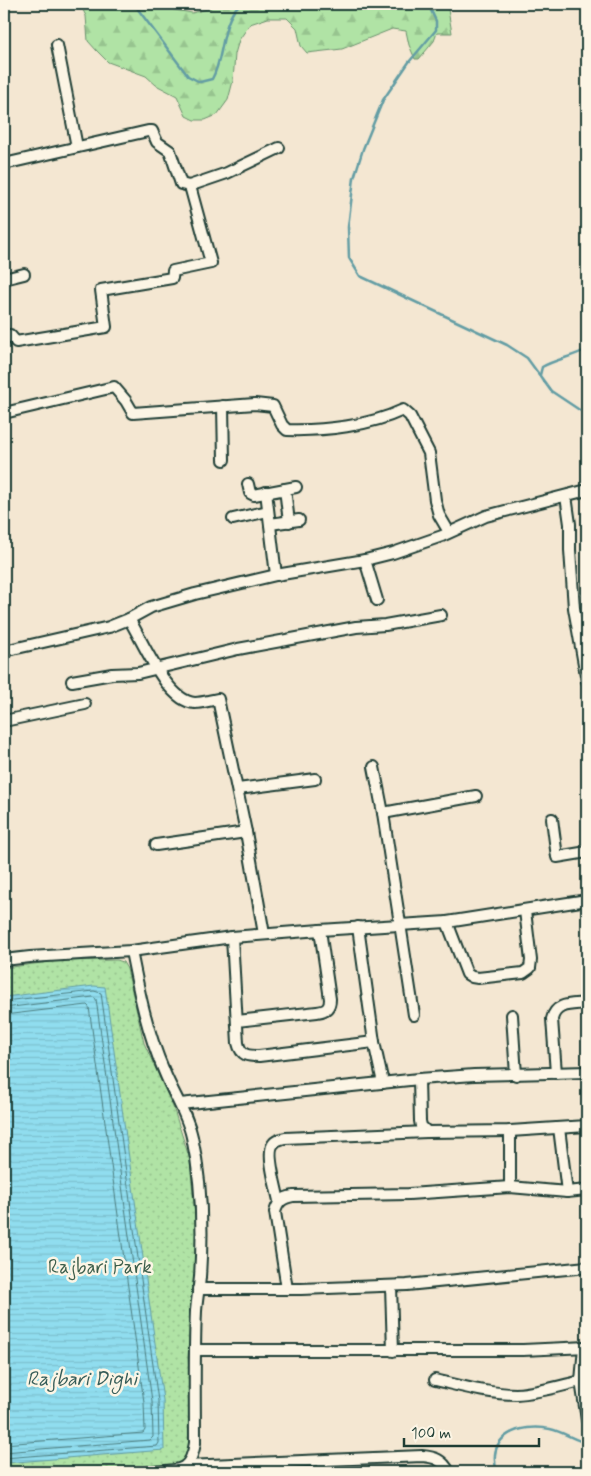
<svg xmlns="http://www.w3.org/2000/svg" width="591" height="1476" viewBox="0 0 591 1476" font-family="Mynerve,sans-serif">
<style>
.grass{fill:url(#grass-dots);stroke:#68906c}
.forest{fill:url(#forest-firs);stroke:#68906c}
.water{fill:url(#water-rules);stroke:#639da4}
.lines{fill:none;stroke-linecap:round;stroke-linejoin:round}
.shore{stroke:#4c7d7f;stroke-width:1}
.stream{stroke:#639da4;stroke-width:2.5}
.minor-casing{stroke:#1f3d34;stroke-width:14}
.minor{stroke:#fcf5e5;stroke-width:10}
.labels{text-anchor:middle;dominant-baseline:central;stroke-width:5;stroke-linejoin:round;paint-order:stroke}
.park-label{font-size:19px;fill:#3c5e4b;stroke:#fcf5e5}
.water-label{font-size:20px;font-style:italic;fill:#365d59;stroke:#fcf5e5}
</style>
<defs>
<pattern id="grass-dots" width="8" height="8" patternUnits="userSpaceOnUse" patternTransform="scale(1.25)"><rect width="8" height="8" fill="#b0e3a5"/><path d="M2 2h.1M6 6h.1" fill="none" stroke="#97c48f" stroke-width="1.8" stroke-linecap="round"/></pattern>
<pattern id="forest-firs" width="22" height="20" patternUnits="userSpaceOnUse" patternTransform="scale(1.25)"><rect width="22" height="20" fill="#b0e3a5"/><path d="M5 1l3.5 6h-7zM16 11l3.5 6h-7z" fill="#97c48f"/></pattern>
<pattern id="water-rules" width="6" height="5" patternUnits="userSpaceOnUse" patternTransform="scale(1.25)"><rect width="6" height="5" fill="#90ddef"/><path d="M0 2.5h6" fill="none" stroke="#7cbfce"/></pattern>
</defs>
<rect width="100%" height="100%" fill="#f4e7d2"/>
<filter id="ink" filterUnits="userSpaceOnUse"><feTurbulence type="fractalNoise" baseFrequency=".02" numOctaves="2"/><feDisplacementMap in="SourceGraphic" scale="10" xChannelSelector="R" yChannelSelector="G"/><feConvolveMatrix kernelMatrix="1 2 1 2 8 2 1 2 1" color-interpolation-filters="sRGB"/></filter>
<g filter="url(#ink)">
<polygon class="grass" points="117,960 123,962 127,969 144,1043 173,1107 190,1160 195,1216 197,1264 188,1357 191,1407 190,1450 183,1463 166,1469 137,1472 4,1472 4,968 56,961"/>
<polygon class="forest" points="80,4 155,4 158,7 192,13 211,8 213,4 447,4 452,33 437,33 434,41 419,59 415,59 409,45 406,31 392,29 342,49 307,53 301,46 297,28 287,18 268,18 250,24 239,40 235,54 233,81 228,100 217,115 205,120 194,120 186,116 177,96 156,85 146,76 108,62 97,51 88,41 86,16"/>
<polygon class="water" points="94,986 105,987 163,1400 164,1450 4,1463 4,997"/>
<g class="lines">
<g class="shore">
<polyline points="4,1001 94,991 101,993 158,1401 159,1443 157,1446 4,1458"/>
<polyline points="4,1008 93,997 96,999 152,1401 153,1437 150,1440 4,1452"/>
<polyline points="4,1015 87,1005 89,1007 144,1402 145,1430 143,1433 4,1444"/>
</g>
<g class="stream">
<path d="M134,4L188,76L200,82L212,79C225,56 220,22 240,4"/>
<polyline points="287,4 293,5 297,4"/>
<polyline points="428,4 436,21 436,30 409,62 383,100 363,149 354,178 348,227 349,258 360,276 507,345 527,358 551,391 587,415"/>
<path d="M540,375L542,367C556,359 573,357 587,349"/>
<path d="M497,1472C486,1435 520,1423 550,1429C564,1432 574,1440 587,1443"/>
</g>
<g class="minor-casing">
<g id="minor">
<polyline points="57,45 77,147"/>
<polyline points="4,164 148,131 152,131 157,142 170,151 181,184 189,186 227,173 279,148"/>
<polyline points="4,279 24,274"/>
<polyline points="4,336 10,335 16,342 106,327 101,290 172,278 173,271 211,263 190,186"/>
<polyline points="223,406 224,460"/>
<path d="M4,413L114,387L126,401L133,413L255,404L273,406L282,425L287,430C325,431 369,426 403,410L410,416L429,453L435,500L439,515L449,532"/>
<polyline points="248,484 250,493 254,495 296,487"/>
<polyline points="285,489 289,522"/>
<polyline points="266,492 276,575"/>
<polyline points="566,496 570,524 570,550 574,608 587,681"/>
<polyline points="233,519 268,511"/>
<polyline points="270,524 299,520"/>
<polyline points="365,560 377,600"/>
<path d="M129,619C143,641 167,702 195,703C203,703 211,700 218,699L246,832L264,934"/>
<polyline points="4,651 109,627 129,619 151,607 195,594 276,575 365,560 393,553 442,536 486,516 587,490"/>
<polyline points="72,681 112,674 138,673 238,649 356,627 385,625 441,615"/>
<polyline points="4,721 85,704"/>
<polyline points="374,767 383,813 414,1015"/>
<polyline points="238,789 315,779"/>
<polyline points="383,813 476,796"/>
<polyline points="552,819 557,857 587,852"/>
<polyline points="156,845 246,832"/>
<polyline points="447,922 467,974 472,977 478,978 523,973 530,968 531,960 525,911"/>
<polyline points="358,927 374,1042 383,1083"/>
<path d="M232,937L238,1043C241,1056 248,1056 259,1056L374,1042"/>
<path d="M131,951C139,992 147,1032 164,1071C173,1094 187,1113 192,1137C202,1182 203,1231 200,1277C199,1288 197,1299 196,1311C194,1355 195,1399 195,1443C190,1474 178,1470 150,1472"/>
<polyline points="4,960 30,957 131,951 232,937 320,930 447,922 587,900"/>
<polyline points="512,1015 516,1075"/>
<path d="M237,1021L317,1012C326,1011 330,1008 330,999L320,930"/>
<path d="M556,1073L552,1019C556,1002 572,1005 587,1003"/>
<polyline points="419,1079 420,1121 421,1126 427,1132 510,1131 587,1126"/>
<polyline points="180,1104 419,1079 474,1075 587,1072"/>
<polyline points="559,1128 567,1192"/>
<polyline points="510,1131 510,1187"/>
<path d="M279,1201C277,1190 265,1151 274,1143C276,1140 281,1139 285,1138L427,1132"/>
<polyline points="391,1286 393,1351"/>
<polyline points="198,1289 301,1289 407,1285 587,1267"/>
<path d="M287,1289L275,1212C278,1201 283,1198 293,1196L409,1194L510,1187L567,1192L587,1190"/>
<polyline points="584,1347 581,1381 587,1420"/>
<polyline points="195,1350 523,1350 587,1347"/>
<path d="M435,1380C461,1386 489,1394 516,1394C538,1393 560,1386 581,1381"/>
<polyline points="323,1461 323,1472"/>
<path d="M186,1469V1466L422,1456C435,1457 443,1460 449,1472"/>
</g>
</g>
<use href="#minor" class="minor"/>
</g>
</g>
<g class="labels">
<g class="park-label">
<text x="100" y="1267">Rajbari Park</text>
</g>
<g class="water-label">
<text x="82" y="1379">Rajbari Dighi</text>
</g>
</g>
<rect width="591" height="1476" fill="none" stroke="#fcf5e5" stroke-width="20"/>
<rect x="10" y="10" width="571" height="1456" fill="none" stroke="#1f3d34" stroke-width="2" filter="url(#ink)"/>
<path d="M404 1438v8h135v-8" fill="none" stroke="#1f3d34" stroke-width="2.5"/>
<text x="411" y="1438" font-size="15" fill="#1f3d34" stroke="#fcf5e5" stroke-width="4" paint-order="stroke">100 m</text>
</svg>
